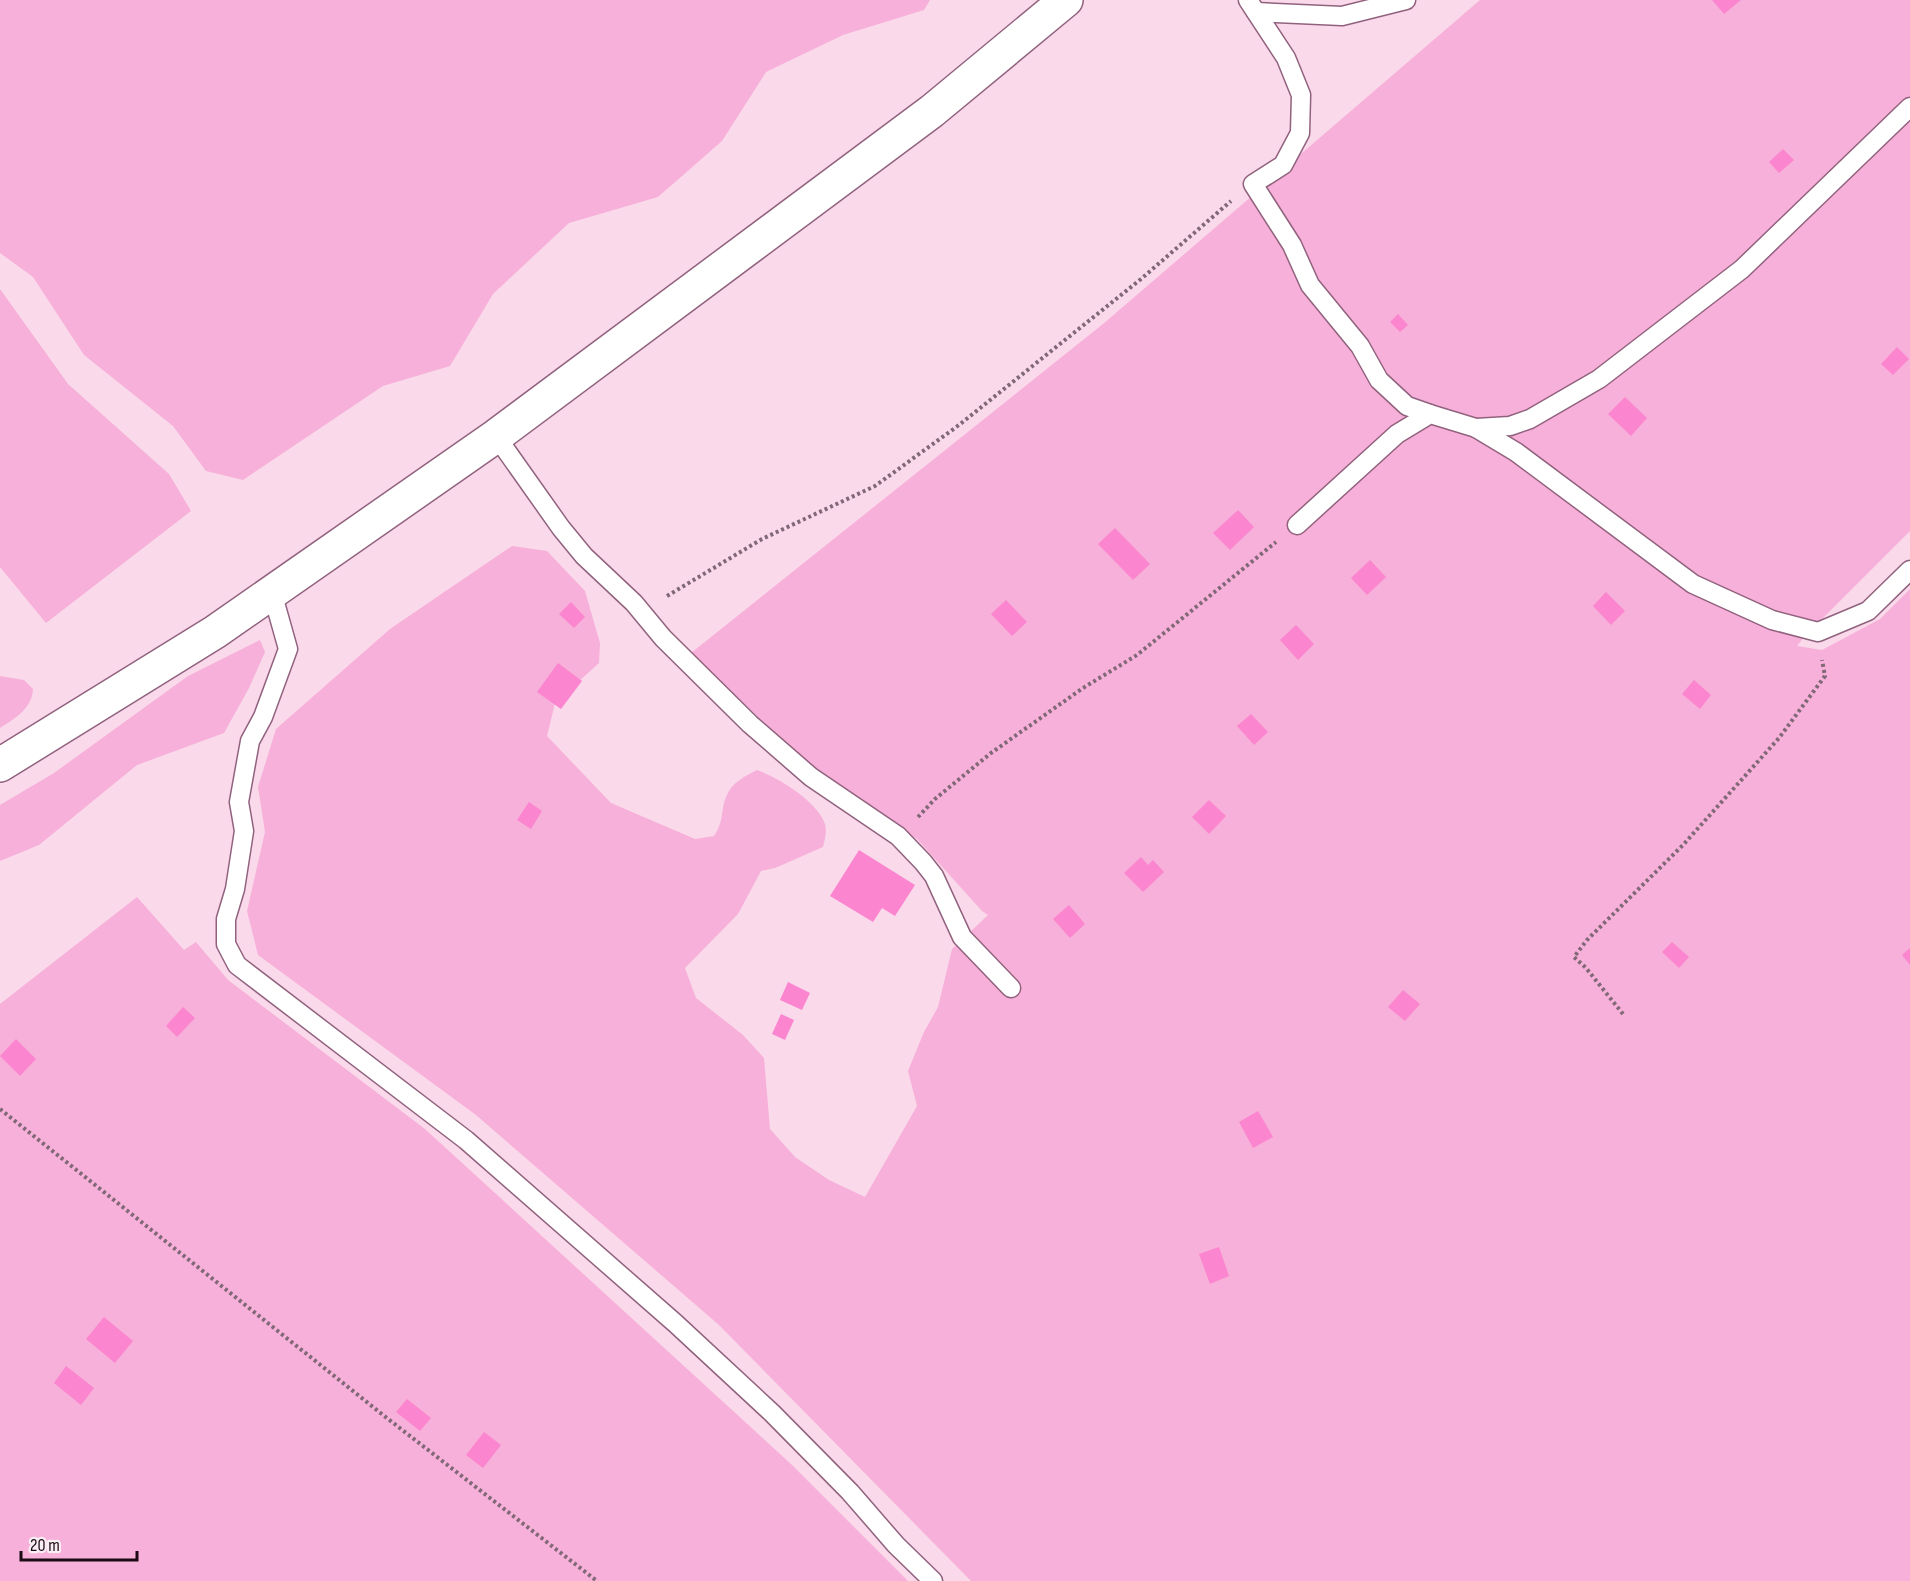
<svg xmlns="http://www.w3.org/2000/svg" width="1910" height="1581" viewBox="0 0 1910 1581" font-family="'Sofia Sans Condensed',sans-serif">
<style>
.green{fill:#f7b0d9}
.building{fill:#fb85cf}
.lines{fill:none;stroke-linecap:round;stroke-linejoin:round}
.service-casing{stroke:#91627e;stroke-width:21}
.tertiary-casing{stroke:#91627e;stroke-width:36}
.path{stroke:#816877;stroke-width:4;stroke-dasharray:3 3;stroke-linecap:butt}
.service{stroke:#fff;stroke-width:18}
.tertiary{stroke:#fff;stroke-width:33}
</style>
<rect width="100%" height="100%" fill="#fad9eb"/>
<g class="green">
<polygon points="0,0 930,0 924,10 843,35 766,72 722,141 658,197 569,223 493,294 450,366 383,386 243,480 206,471 173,426 84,355 33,277 0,253"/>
<path d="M1480,0H1910V531L1804,637L1797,646L1822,650L1880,619L1910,589V1581H971L719,1325L476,1115L258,955L247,911L265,832L258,787L276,729L390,629L512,546L547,551L585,591L600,643L599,663L555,703L547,736L611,803L695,839L714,836C725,820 720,809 727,795C732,782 746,776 757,770C779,778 817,801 825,824C827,832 825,839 823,847L775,868L761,871L738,914L685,968L696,998L743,1035L764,1058L770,1129L795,1157L829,1180L865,1197L917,1106L908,1071L924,1032L938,1007L952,949L988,915L982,911L917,839L816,772L691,653L1103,324Z"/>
<polygon points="0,289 68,384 169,474 191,511 46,623 0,567"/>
<polygon points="260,640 265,652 249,688 224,733 137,765 39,845 0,861 0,805 54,773 188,676"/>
<path d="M0,676L24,680L33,689C32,708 16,718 0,728Z"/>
<polygon points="137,897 184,950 196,942 228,980 425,1129 791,1464 908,1581 0,1581 0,1004"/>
</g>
<g class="building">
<polygon points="1712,0 1741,0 1724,14"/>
<polygon points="1783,149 1794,160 1779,173 1769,162"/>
<polygon points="1398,314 1408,325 1400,332 1390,322"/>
<polygon points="1897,347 1909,359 1893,375 1881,364"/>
<polygon points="1625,397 1647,418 1631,436 1608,414"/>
<polygon points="1238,510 1254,527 1230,550 1213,533"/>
<polygon points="1115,528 1150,564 1133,580 1098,544"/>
<polygon points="1370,560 1386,577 1367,595 1351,578"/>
<polygon points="1606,592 1625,611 1611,625 1593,606"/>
<polygon points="1006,600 1027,622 1012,636 991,614"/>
<polygon points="571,602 585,617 574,628 559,614"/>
<polygon points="1296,625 1314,644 1298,660 1280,640"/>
<polygon points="558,663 582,681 561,709 537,692"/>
<polygon points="1694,680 1711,695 1700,709 1682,694"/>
<polygon points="1251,714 1268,732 1254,745 1237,726"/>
<polygon points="1209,800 1226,816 1209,834 1192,817"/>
<polygon points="529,802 542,811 531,829 517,820"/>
<polygon points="859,850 915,885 895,916 882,908 873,922 830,896"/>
<polygon points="1141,857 1148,865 1153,860 1164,872 1143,892 1124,873"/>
<polygon points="1069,905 1085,924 1070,938 1053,919"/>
<polygon points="1672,942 1689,957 1679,968 1662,952"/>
<polygon points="1910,948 1910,965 1902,955"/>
<polygon points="788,982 810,993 802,1010 780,1000"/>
<polygon points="1403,990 1420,1004 1405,1021 1388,1007"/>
<polygon points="183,1007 195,1018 177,1037 166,1026"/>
<polygon points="781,1014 794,1020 785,1040 772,1034"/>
<polygon points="16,1039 36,1059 20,1076 0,1056"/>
<polygon points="1258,1111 1273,1137 1253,1148 1239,1122"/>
<polygon points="1219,1247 1229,1276 1210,1284 1199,1254"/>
<polygon points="104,1317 133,1341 115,1363 86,1339"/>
<polygon points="66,1366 94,1388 81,1405 54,1383"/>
<polygon points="407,1399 431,1418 420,1431 396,1412"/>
<polygon points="484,1432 501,1445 483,1468 466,1455"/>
</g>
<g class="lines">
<g class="service-casing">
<g id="service">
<polyline points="1248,0 1286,58 1301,95 1300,133 1283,165 1253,184 1292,245 1310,285 1360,346 1379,380 1407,406 1430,414"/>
<polyline points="1256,12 1342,16 1406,0"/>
<polyline points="1476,428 1510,426 1530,419 1599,379 1742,269 1910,107"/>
<polyline points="496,436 561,528 584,556 634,603 663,638 750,724 811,777 898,836 923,862 934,876 962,937 1011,988"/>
<polyline points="1297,525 1397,434 1430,414 1476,428 1516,452 1693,584 1772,620 1818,632 1868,611 1910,570"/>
<polyline points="272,592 288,649 263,717 250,741 239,802 244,831 235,889 226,919 226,944 237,965 466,1140 675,1323 772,1413 850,1492 896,1545 933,1581"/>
</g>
</g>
<g class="tertiary-casing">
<polyline id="tertiary" points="0,765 215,632 496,436 932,111 1066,0"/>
</g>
<g class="path">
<polyline points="667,596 762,539 875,486 959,425 1141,279 1231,201"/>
<polyline points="918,817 935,799 991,753 1083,688 1137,655 1276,542"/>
<polyline points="1623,1014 1586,968 1574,957 1587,940 1683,845 1779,738 1825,676 1822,660"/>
<polyline points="0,1109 383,1415 597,1581"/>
</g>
<use href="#service" class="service"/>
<use href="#tertiary" class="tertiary"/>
</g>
<path d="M21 1551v9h116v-9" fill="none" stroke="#1c0a15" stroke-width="3"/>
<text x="30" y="1551" font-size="18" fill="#1c0a15" stroke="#f9eef4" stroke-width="4.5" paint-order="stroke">20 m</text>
</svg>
